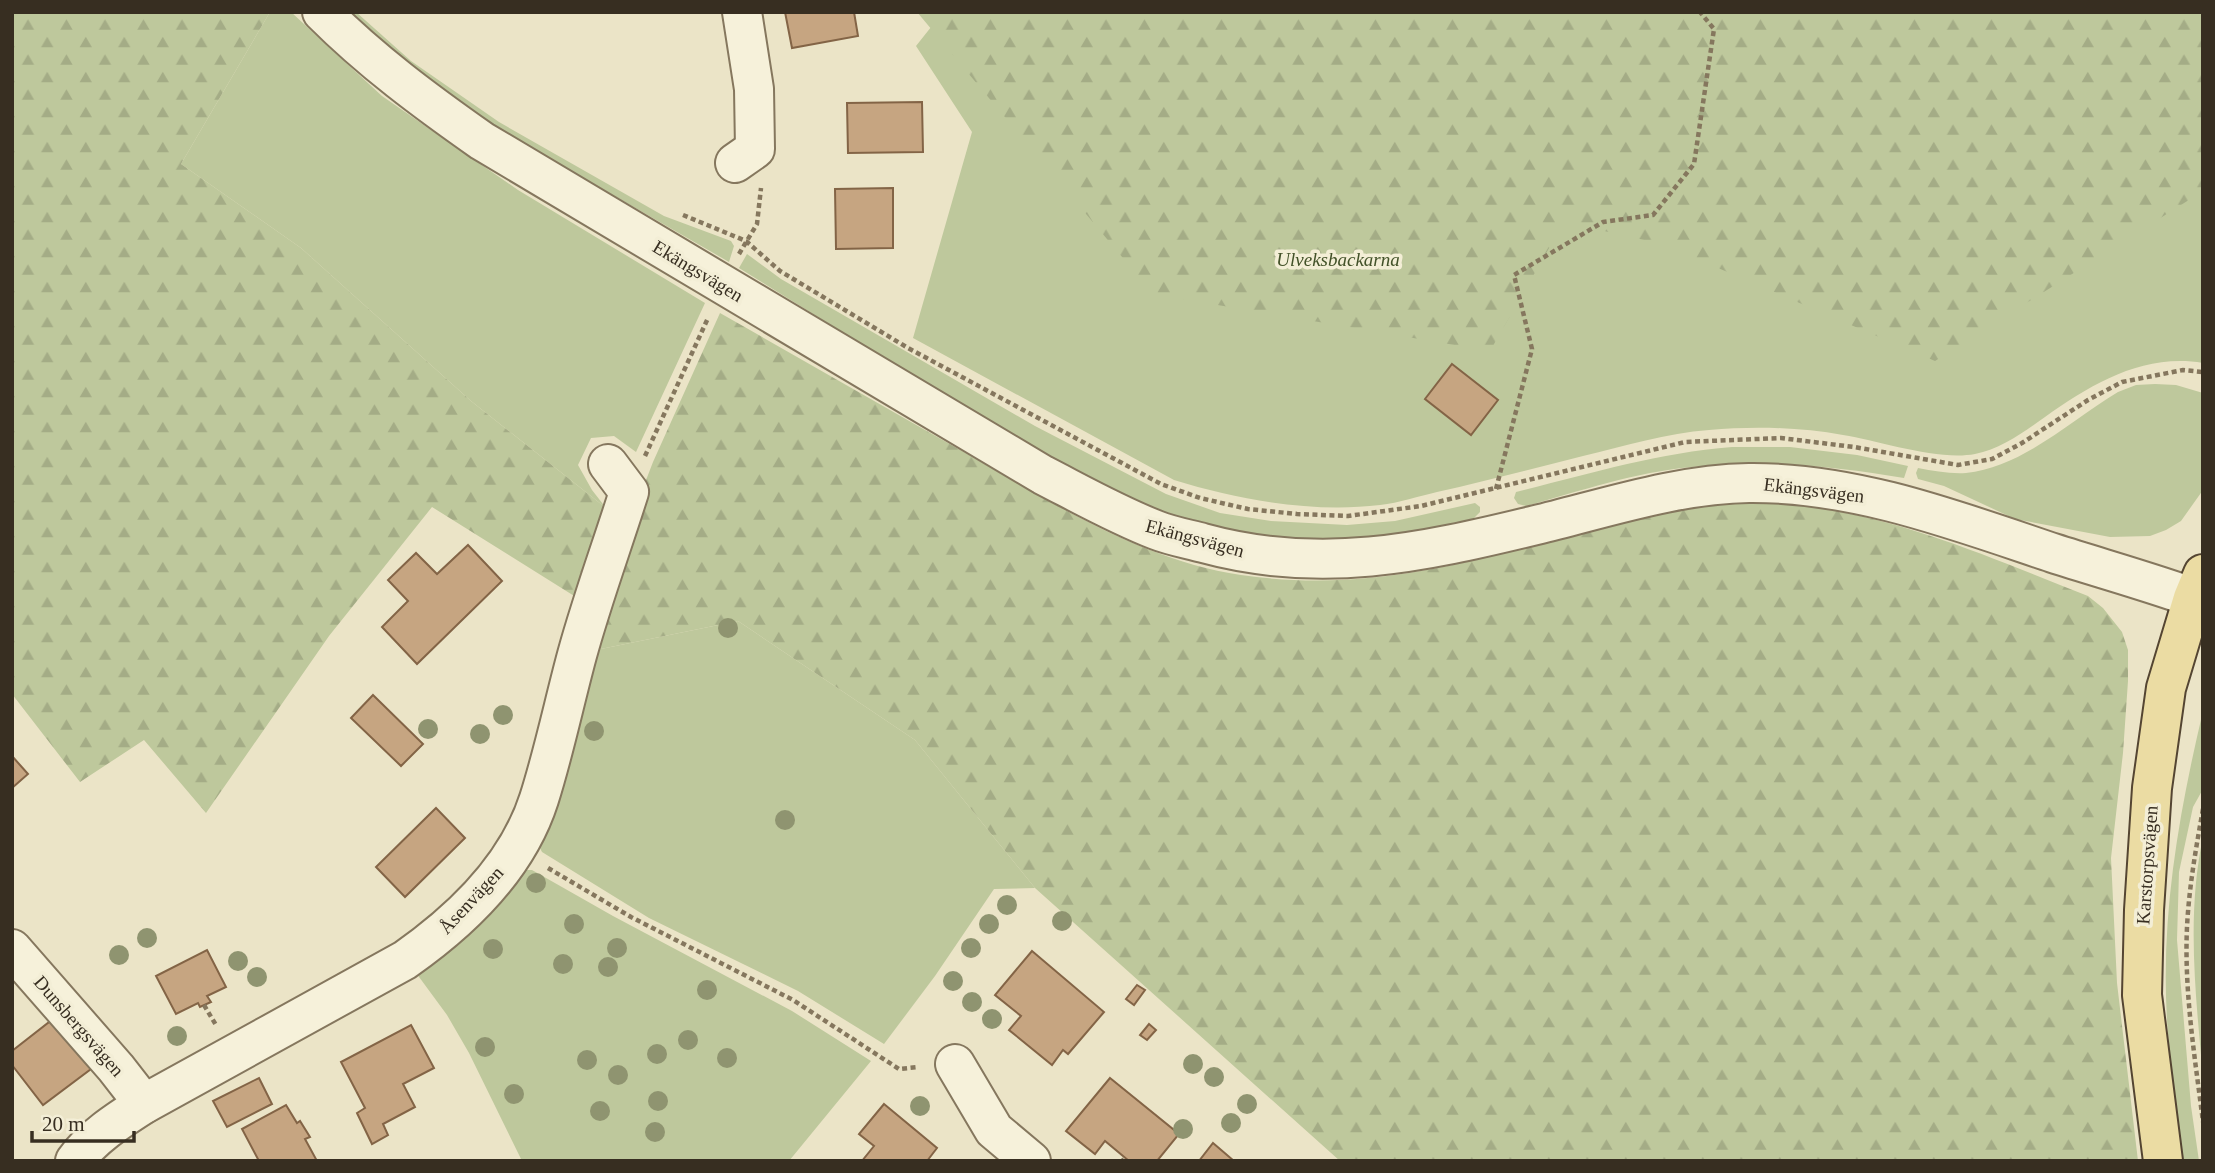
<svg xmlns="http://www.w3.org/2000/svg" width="2215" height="1173" viewBox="0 0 2215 1173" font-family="'Times New Roman',serif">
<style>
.green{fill:#bec89c}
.forest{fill:url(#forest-firs)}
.building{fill:#c6a581;stroke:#836446;stroke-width:2}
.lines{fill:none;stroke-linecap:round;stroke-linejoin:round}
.minor-casing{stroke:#85775e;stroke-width:42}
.major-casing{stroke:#544532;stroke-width:42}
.path{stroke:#85775e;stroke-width:4.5;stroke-dasharray:5 3.5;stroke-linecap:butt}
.minor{stroke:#f6f1da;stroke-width:38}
.major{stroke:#ebdca3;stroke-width:38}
.tree{fill:#8f9470}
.labels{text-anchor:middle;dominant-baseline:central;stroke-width:7;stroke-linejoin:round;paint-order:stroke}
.park-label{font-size:19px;font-style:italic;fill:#435229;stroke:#f3eed6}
.street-label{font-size:19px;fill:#372e21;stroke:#f3eed6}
</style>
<defs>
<pattern id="forest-firs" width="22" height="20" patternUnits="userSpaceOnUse" patternTransform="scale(1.75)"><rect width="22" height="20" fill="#bec89c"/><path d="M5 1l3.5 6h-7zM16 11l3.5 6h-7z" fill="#a4ac86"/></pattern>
</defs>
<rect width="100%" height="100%" fill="#ebe4c7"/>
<g class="green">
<polygon points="270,12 291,12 382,96 518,190 705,303 636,452 614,436 591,438 578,465 592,490 606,508 471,401 301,248 181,164"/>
<polygon points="346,12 356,12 411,61 499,122 664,216 731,241 734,246 729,262 490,124 445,94"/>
<path d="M943,12H2203V363C2143,353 2092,384 2045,417C2024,432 2001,449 1975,454C1938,461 1880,441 1843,435C1799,427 1753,426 1709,430C1667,433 1624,446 1583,456C1535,468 1486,481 1437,492C1419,496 1399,503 1380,505C1312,513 1239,500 1174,480L913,338L972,132L916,46Z"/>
<polygon points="747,254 781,279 1035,426 1166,494 1220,513 1271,521 1347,525 1395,521 1475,503 1480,507 1480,512 1473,519 1445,527 1387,538 1319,541 1266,538 1179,518 1124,497 1077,472 942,394 739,268"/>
<path d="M2155,384L2176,385L2203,393V490L2181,521L2166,530L2150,536L2110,537L2015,519L1944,486L1918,479L1916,473L1918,468C1934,471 1950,474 1966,473C2023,467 2071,420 2118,392L2136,385Z"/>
<path d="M1732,447H1790L1857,455L1908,466L1904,478C1833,466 1764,459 1692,467C1636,472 1580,491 1526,506L1518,504L1514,498L1516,492C1589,474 1657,453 1732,447Z"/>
<polygon points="738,621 915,740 1035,888 994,889 935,976 884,1044 798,991 649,918 542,852 536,840 591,651"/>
<path d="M2203,711V789L2193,807L2179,872L2177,940L2191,1106L2199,1161H2183C2177,1118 2171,1076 2168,1034C2159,924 2178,817 2203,711Z"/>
<path d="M2203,837V1077C2196,998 2186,916 2203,837Z"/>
<polygon points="515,870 532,870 613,916 792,1011 871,1061 789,1161 522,1161 469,1053 447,1015 411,966"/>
</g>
<g class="forest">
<polygon points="12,12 270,12 181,164 301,248 471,401 606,508 579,599 432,507 329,636 206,813 144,740 80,782 12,694"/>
<polygon points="917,12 2203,12 2203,191 1935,361 1662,244 1564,222 1490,351 1153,294"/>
<path d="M720,313C801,359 881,405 962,451C1049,501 1140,560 1241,575C1359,592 1453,567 1565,537C1614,524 1665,508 1715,504C1848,493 1968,549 2088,596L2103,608L2122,632L2128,650V681L2123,753L2111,858L2117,983L2138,1161H1340L1035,888L915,740L738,621L591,651L618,553L653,462Z"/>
</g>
<g class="building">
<polygon points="785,12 854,12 858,36 792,48"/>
<polygon points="922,102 923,152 848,153 847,103"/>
<polygon points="893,188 893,248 836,249 835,189"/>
<polygon points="1452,364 1498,400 1471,435 1425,399"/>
<polygon points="468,545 502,581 417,664 382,627 408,601 388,580 416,553 437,574"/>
<polygon points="373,695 423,744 401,766 351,718"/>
<polygon points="12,756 28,774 12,788"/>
<polygon points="436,808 465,838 405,897 376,867"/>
<polygon points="207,950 226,987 207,996 211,1002 200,1007 198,1003 176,1014 156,976"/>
<polygon points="1032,951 1104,1012 1068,1054 1063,1050 1052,1065 1009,1030 1021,1016 995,995"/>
<polygon points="1137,985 1145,990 1134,1005 1126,999"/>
<polygon points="53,1019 91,1069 43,1105 12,1065 12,1051"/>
<polygon points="1149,1024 1156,1030 1147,1040 1140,1035"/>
<polygon points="411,1025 434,1068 403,1084 415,1107 383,1124 388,1135 372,1144 357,1113 365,1108 341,1062"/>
<polygon points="259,1078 272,1104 227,1127 213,1101"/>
<polygon points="1110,1078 1179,1134 1157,1161 1129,1161 1105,1141 1095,1154 1066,1131"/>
<polygon points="884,1104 937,1148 927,1161 862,1161 874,1146 859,1134"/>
<polygon points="286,1105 297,1123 300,1121 310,1137 305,1139 317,1161 259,1161 242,1129"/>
<polygon points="1213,1143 1234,1161 1199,1161"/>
</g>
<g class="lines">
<g class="minor-casing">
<g id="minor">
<path d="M322,12C371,61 425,101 482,141L1043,475C1080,494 1117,515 1156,530C1171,536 1188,539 1203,543C1320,575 1421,553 1536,525C1606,508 1677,484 1749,483C1854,482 1955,520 2053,553C2103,569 2154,583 2203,601"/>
<polyline points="735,163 755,149 754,89 742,12"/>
<polyline points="12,949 116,1068 144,1104"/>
<polyline points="955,1064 994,1130 1031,1161"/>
<path d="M75,1161C92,1137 119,1120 144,1104L405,960C462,920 517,868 539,799C554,752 564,703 577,655C592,600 612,546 629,492L608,464"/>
</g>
</g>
<g class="major-casing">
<polyline id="major" points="2163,1161 2142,995 2144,910 2152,788 2166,688 2193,598 2203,574"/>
</g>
<g class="path">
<polyline points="683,215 746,241 780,271 908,348 1161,484 1200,498 1248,509 1297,514 1348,516 1421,506 1685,442 1781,438 1854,447 1958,465 1992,459 2022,443 2088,400 2122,382 2183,370 2203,372"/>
<polyline points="739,254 757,224 761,188"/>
<polyline points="645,456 708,318"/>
<polyline points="1496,489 1532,349 1514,275 1603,222 1653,215 1694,164 1714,29 1700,12"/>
<path d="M2203,809C2196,848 2189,887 2187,927C2184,992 2195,1058 2203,1122"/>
<polyline points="548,868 631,917 793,1000 899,1069 919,1067"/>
<polyline points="204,1005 216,1025"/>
<polyline points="1122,1161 1124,1159"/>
</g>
<use href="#minor" class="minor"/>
<use href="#major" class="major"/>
</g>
<g class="tree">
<circle cx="728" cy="628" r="10"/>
<circle cx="503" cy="715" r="10"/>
<circle cx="428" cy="729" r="10"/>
<circle cx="594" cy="731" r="10"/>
<circle cx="480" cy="734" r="10"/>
<circle cx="785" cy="820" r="10"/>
<circle cx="536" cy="883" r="10"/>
<circle cx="1007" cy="905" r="10"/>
<circle cx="1062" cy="921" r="10"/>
<circle cx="574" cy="924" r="10"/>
<circle cx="989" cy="924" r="10"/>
<circle cx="147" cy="938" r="10"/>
<circle cx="617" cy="948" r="10"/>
<circle cx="971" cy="948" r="10"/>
<circle cx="493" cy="949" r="10"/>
<circle cx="119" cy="955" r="10"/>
<circle cx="238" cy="961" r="10"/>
<circle cx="563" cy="964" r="10"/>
<circle cx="608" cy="967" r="10"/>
<circle cx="257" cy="977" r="10"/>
<circle cx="953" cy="981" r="10"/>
<circle cx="707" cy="990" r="10"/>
<circle cx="972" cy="1002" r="10"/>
<circle cx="992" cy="1019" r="10"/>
<circle cx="177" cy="1036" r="10"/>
<circle cx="688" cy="1040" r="10"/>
<circle cx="485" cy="1047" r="10"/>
<circle cx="657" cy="1054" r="10"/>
<circle cx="727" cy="1058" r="10"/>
<circle cx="587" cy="1060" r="10"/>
<circle cx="1193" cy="1064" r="10"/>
<circle cx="618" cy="1075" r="10"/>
<circle cx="1214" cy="1077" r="10"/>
<circle cx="514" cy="1094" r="10"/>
<circle cx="658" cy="1101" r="10"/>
<circle cx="1247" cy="1104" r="10"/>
<circle cx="920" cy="1106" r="10"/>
<circle cx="600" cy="1111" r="10"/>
<circle cx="1231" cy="1123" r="10"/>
<circle cx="1183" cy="1129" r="10"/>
<circle cx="655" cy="1132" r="10"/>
</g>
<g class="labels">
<g class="park-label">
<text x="1338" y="259">Ulveksbackarna</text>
</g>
<g class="street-label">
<text transform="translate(698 271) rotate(31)">Ekängsvägen</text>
<text transform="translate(1814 490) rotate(7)">Ekängsvägen</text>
<text transform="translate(1195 538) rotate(15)">Ekängsvägen</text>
<text transform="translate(2147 865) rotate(-86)">Karstorpsvägen</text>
<text transform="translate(471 900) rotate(-47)">Åsenvägen</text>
<text transform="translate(79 1026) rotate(49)">Dunsbergsvägen</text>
</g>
</g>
<rect width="2215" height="1173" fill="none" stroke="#372e21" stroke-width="28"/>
<path d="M32 1131v10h102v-10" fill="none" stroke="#372e21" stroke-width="3.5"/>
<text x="42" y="1131" font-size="21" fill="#372e21" stroke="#f3eed6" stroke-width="5" paint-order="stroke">20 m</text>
</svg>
